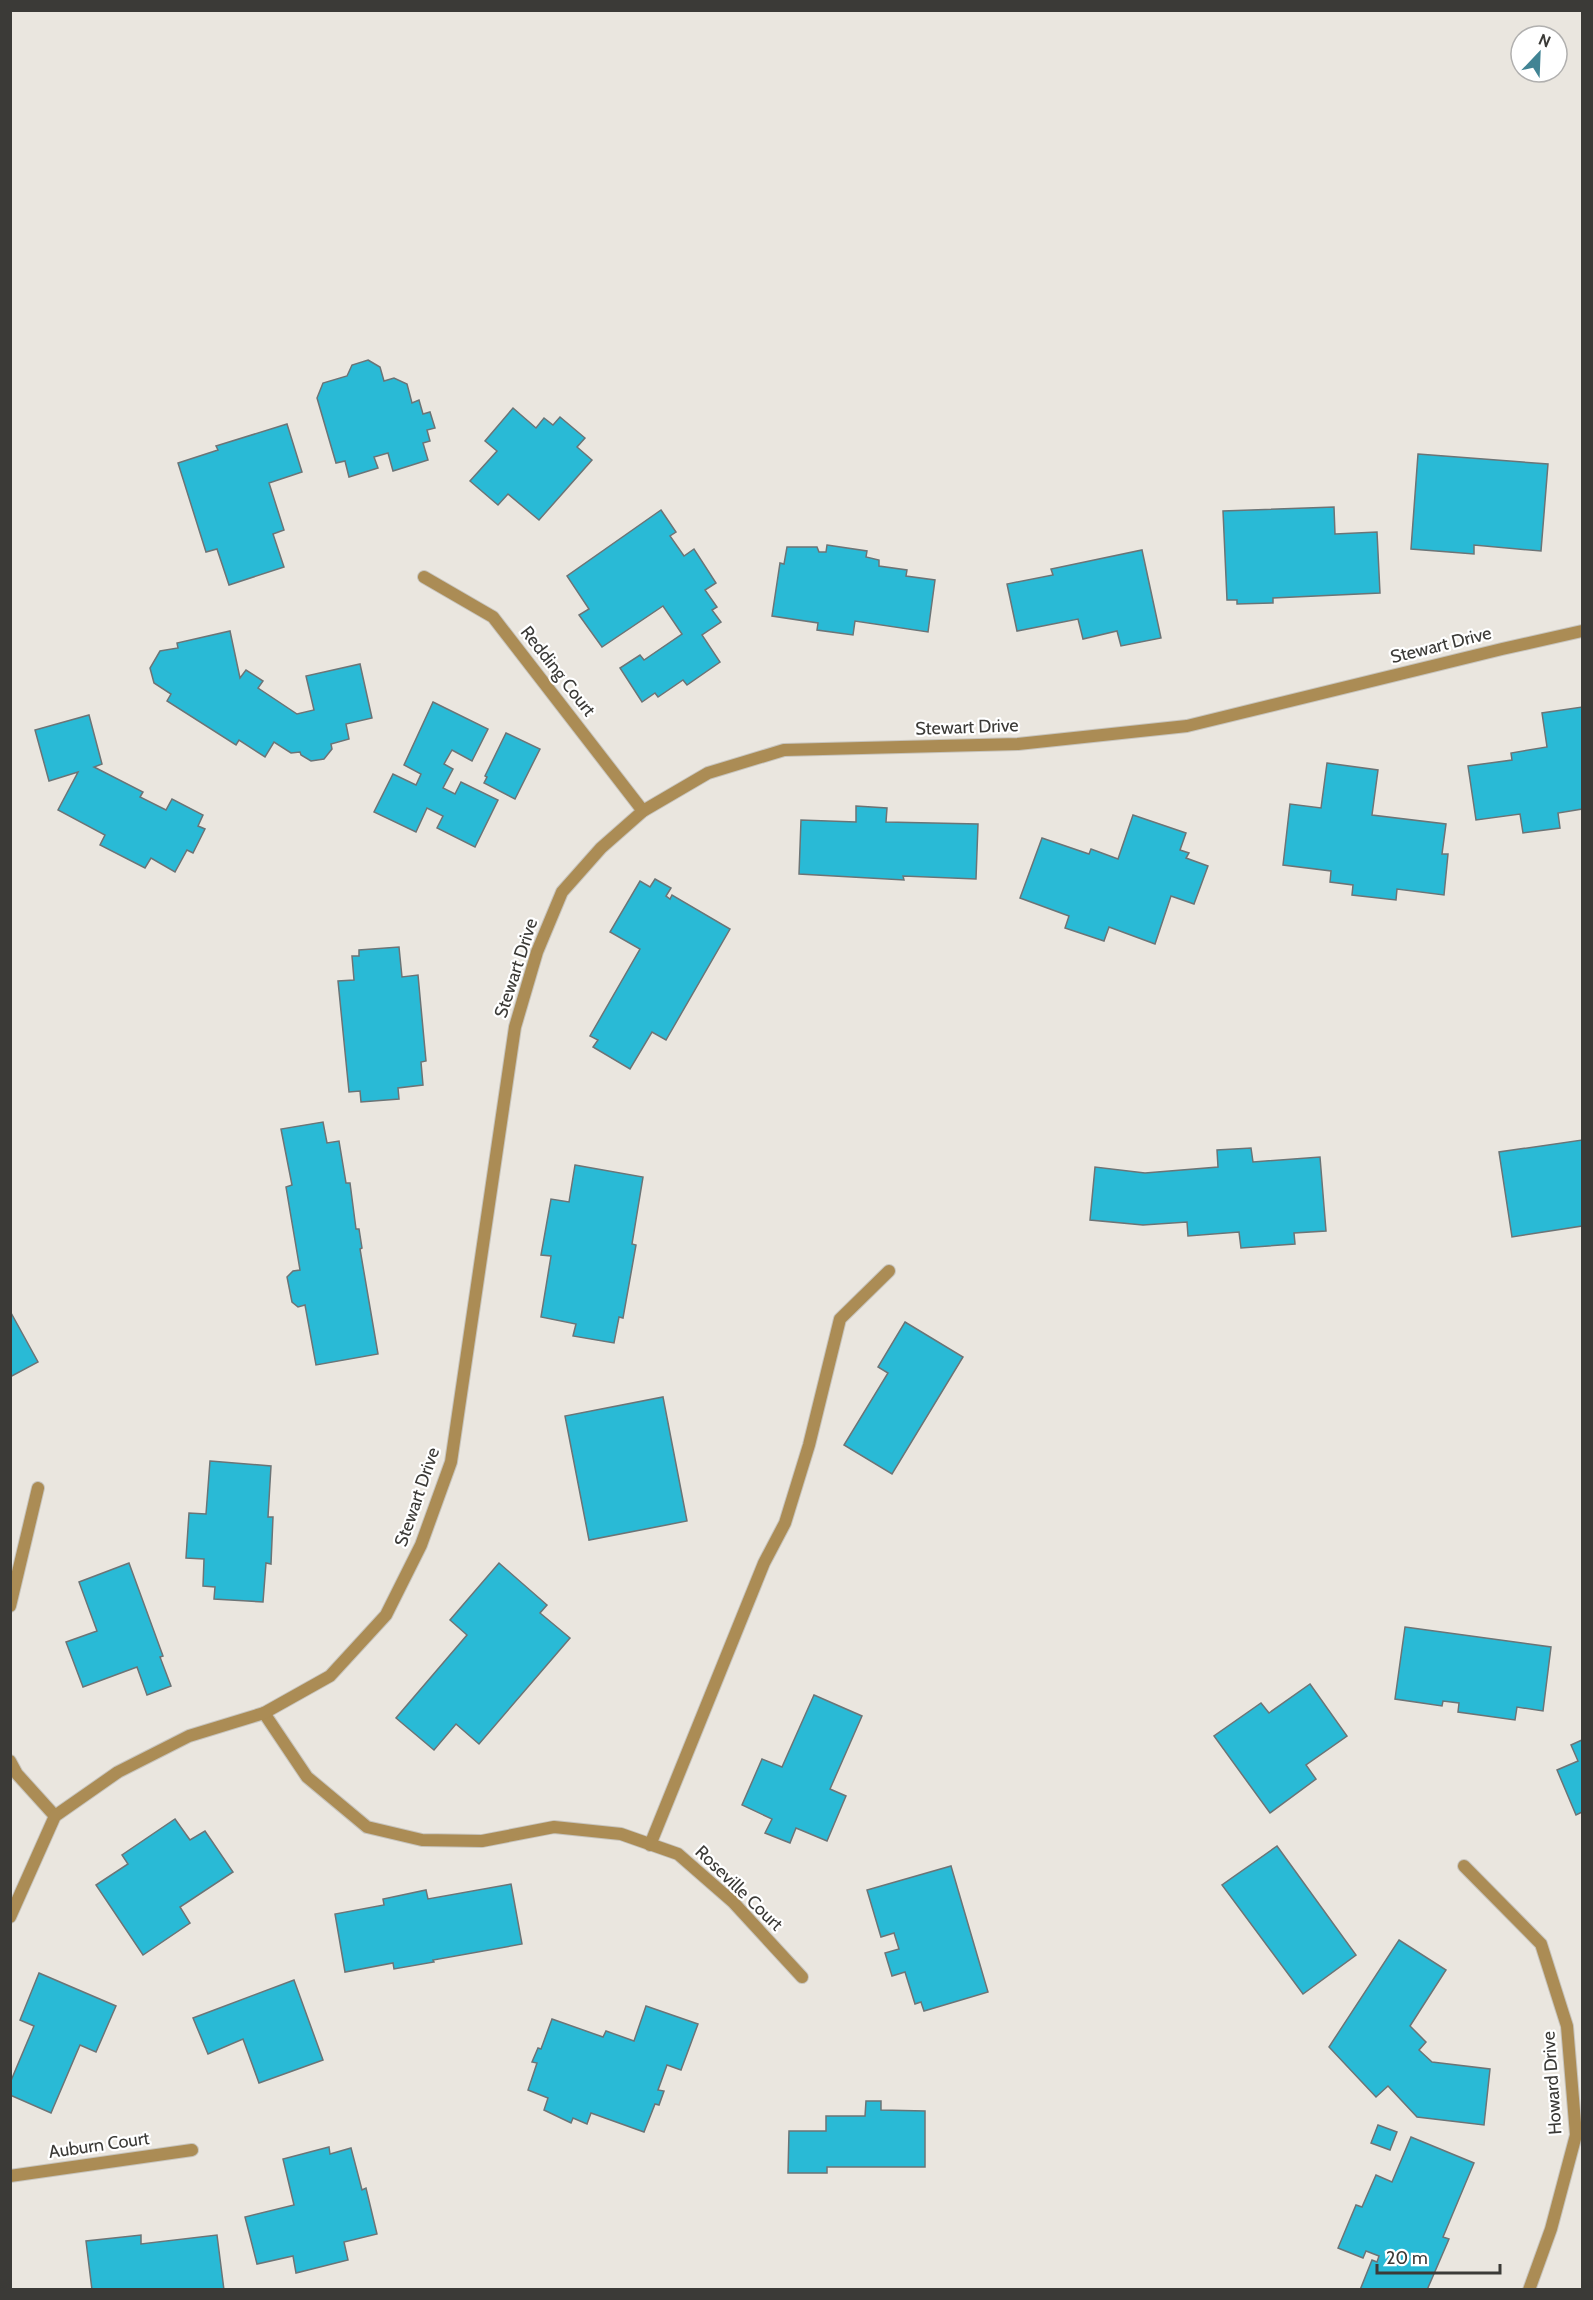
<svg xmlns="http://www.w3.org/2000/svg" width="1593" height="2300" viewBox="0 0 1593 2300" font-family="Cabin,sans-serif">
<style>
.building{fill:#29bad6;stroke:#6c7476;stroke-width:1.5}
.lines{fill:none;stroke-linecap:round;stroke-linejoin:round}
.service-casing{stroke:#c7c4bd;stroke-width:14}
.minor-casing{stroke:#c7c4bd;stroke-width:14}
.service{stroke:#ab8c55;stroke-width:12}
.minor{stroke:#ab8c55;stroke-width:12}
.labels{text-anchor:middle;dominant-baseline:central;stroke-width:4.5;stroke-linejoin:round;paint-order:stroke}
.street-label{font-size:18px;fill:#3b3a37;stroke:#fff}
</style>
<rect width="100%" height="100%" fill="#eae6df"/>
<g class="building">
<polygon points="368,360 380,367 384,381 394,378 407,384 412,403 419,400 423,414 430,412 435,428 427,430 430,441 423,443 428,460 393,471 388,453 374,457 378,468 349,477 345,461 336,463 317,398 323,383 347,376 352,365"/>
<polygon points="513,408 536,428 544,418 553,425 560,417 585,438 577,447 592,460 539,520 508,494 498,505 470,481 497,451 485,441"/>
<polygon points="287,424 302,472 269,483 284,530 273,534 284,567 229,585 217,549 206,552 178,463 218,450 216,446"/>
<polygon points="1418,454 1548,464 1541,551 1474,545 1474,554 1411,549"/>
<polygon points="1334,507 1335,534 1377,532 1380,593 1273,598 1273,603 1237,604 1237,600 1227,600 1223,511"/>
<polygon points="661,510 676,532 670,536 684,556 694,549 716,583 705,590 717,607 712,610 721,622 702,635 720,662 687,685 683,680 658,697 655,693 642,702 620,668 640,655 644,660 682,634 663,606 602,647 579,615 589,609 567,576"/>
<polygon points="827,545 867,551 866,557 879,560 879,566 907,570 906,576 935,580 928,632 855,621 853,635 817,630 818,623 772,616 780,563 784,564 787,547 817,547 819,552 826,552"/>
<polygon points="1142,550 1161,638 1121,646 1117,631 1083,639 1078,619 1017,631 1007,584 1053,575 1051,569"/>
<polygon points="230,631 240,678 246,670 263,681 258,688 297,714 314,710 306,676 360,664 372,718 346,724 349,739 331,744 332,749 324,759 311,761 301,755 300,752 291,753 274,742 265,757 239,740 236,745 167,701 171,694 154,683 150,668 160,651 178,648 177,643"/>
<polygon points="433,702 488,729 472,761 452,750 444,764 453,769 443,788 455,794 461,782 498,800 475,847 437,828 443,816 427,808 416,832 374,812 393,774 416,785 421,774 404,765"/>
<polygon points="1582,707 1582,809 1558,813 1560,828 1523,833 1520,814 1476,820 1468,766 1512,760 1511,753 1547,747 1542,713"/>
<polygon points="89,715 102,764 94,767 143,792 140,797 166,810 172,799 203,815 198,826 205,829 193,853 187,850 175,872 151,858 145,868 100,845 105,835 58,810 78,772 49,781 35,730"/>
<polygon points="506,733 540,749 515,799 484,783 487,777 485,776"/>
<polygon points="1327,763 1378,770 1372,815 1446,824 1442,854 1448,854 1444,895 1397,889 1396,900 1352,895 1353,885 1330,882 1331,871 1283,865 1290,804 1321,808"/>
<polygon points="856,806 887,808 886,822 978,824 976,879 903,876 904,880 799,874 801,820 856,822"/>
<polygon points="1133,815 1186,833 1180,850 1189,853 1186,858 1208,866 1194,904 1171,896 1155,944 1109,927 1104,941 1065,928 1069,916 1020,898 1042,838 1089,854 1091,849 1118,859"/>
<polygon points="655,879 671,888 666,896 670,899 672,895 730,929 666,1040 652,1032 630,1069 593,1047 598,1040 590,1036 640,949 610,932 640,881 650,887"/>
<polygon points="399,947 402,977 418,975 426,1061 421,1062 423,1085 398,1088 399,1099 361,1102 360,1091 349,1092 338,981 354,980 352,956 359,956 359,950"/>
<polygon points="323,1122 327,1143 339,1141 346,1183 350,1183 356,1229 359,1229 362,1248 360,1249 378,1354 316,1365 305,1305 298,1307 292,1302 287,1277 293,1271 300,1270 286,1187 292,1185 281,1129"/>
<polygon points="1582,1140 1582,1226 1512,1237 1499,1152"/>
<polygon points="1251,1148 1253,1162 1320,1157 1326,1231 1294,1233 1295,1244 1241,1248 1239,1232 1188,1236 1187,1222 1143,1225 1090,1220 1095,1167 1145,1173 1218,1167 1217,1150"/>
<polygon points="575,1165 643,1177 632,1244 636,1245 623,1318 619,1317 614,1343 573,1336 576,1324 541,1317 551,1256 541,1255 551,1199 569,1202"/>
<polygon points="10,1311 38,1362 10,1377"/>
<polygon points="905,1322 963,1357 892,1474 844,1445 888,1373 878,1367"/>
<polygon points="663,1397 687,1521 589,1540 565,1416"/>
<polygon points="210,1461 271,1466 268,1517 273,1517 271,1564 266,1563 263,1602 214,1599 215,1587 203,1586 204,1559 186,1558 189,1513 206,1514"/>
<polygon points="129,1563 163,1656 160,1657 171,1686 147,1695 137,1667 83,1687 66,1642 97,1631 79,1582"/>
<polygon points="499,1563 547,1605 540,1613 570,1638 479,1744 456,1724 434,1750 396,1718 467,1635 450,1620"/>
<polygon points="1405,1627 1551,1647 1543,1711 1517,1707 1515,1720 1458,1712 1459,1703 1443,1701 1442,1706 1395,1699"/>
<polygon points="1310,1684 1347,1736 1306,1765 1316,1779 1270,1813 1214,1736 1261,1703 1269,1713"/>
<polygon points="814,1695 862,1716 830,1789 846,1796 827,1841 796,1828 790,1843 765,1833 772,1819 742,1805 762,1759 782,1767"/>
<polygon points="1582,1740 1582,1812 1576,1815 1557,1770 1578,1761 1571,1745"/>
<polygon points="175,1819 190,1840 205,1831 233,1872 180,1907 190,1923 143,1955 96,1885 128,1864 122,1855"/>
<polygon points="1277,1846 1356,1955 1303,1994 1222,1885"/>
<polygon points="951,1866 988,1992 924,2011 921,2002 915,2004 905,1972 892,1976 885,1953 899,1949 894,1933 881,1937 867,1890"/>
<polygon points="511,1884 522,1944 433,1960 434,1962 394,1969 393,1963 345,1972 335,1914 384,1905 383,1899 426,1890 428,1899"/>
<polygon points="1399,1940 1446,1970 1410,2026 1426,2042 1419,2050 1432,2062 1490,2069 1484,2125 1417,2117 1388,2086 1376,2097 1329,2047"/>
<polygon points="39,1973 116,2006 96,2052 80,2045 51,2113 10,2095 10,2083 34,2026 20,2020"/>
<polygon points="294,1980 323,2060 259,2083 243,2039 208,2054 193,2018"/>
<polygon points="646,2006 698,2024 681,2070 667,2065 658,2090 664,2091 659,2105 655,2104 644,2132 591,2113 587,2124 573,2118 571,2123 544,2110 548,2098 528,2090 537,2063 532,2062 538,2048 541,2049 552,2019 603,2037 606,2031 634,2041"/>
<polygon points="866,2101 881,2101 881,2110 925,2111 925,2167 827,2167 827,2173 788,2173 789,2131 826,2131 826,2116 865,2116"/>
<polygon points="1378,2125 1397,2132 1390,2150 1371,2143"/>
<polygon points="1411,2137 1474,2163 1443,2237 1449,2239 1427,2290 1360,2290 1372,2260 1377,2262 1379,2256 1366,2251 1363,2258 1338,2248 1356,2205 1362,2207 1376,2175 1392,2182"/>
<polygon points="329,2147 330,2154 351,2148 362,2190 366,2188 377,2234 344,2242 348,2260 296,2273 293,2256 257,2264 245,2217 294,2205 283,2159"/>
<polygon points="141,2235 141,2244 217,2235 224,2290 92,2290 86,2241"/>
</g>
<g class="lines">
<g class="service-casing">
<polyline id="service" points="650,1845 764,1563 785,1523 809,1445 840,1319 889,1271"/>
</g>
<g class="minor-casing">
<g id="minor">
<polyline points="424,577 493,617 643,811"/>
<polyline points="10,1606 38,1488"/>
<polyline points="264,1713 307,1777 367,1827 422,1840 482,1841 554,1827 621,1834 678,1854 733,1902 802,1977"/>
<polyline points="10,1761 17,1774 55,1816"/>
<polyline points="1464,1866 1541,1944 1567,2026 1576,2135 1551,2229 1529,2290"/>
<polyline points="10,1917 55,1816 118,1772 189,1736 264,1713 330,1676 386,1615 421,1545 451,1462 515,1027 537,952 562,892 601,848 643,811 708,773 784,750 1018,744 1187,726 1502,649 1582,631"/>
<polyline points="10,2176 192,2150"/>
</g>
</g>
<use href="#service" class="service"/>
<use href="#minor" class="minor"/>
</g>
<g class="labels">
<g class="street-label">
<text transform="translate(1441 645) rotate(-14)">Stewart Drive</text>
<text transform="translate(558 671) rotate(52)">Redding Court</text>
<text transform="translate(967 727) rotate(-2)">Stewart Drive</text>
<text transform="translate(516 968) rotate(-72)">Stewart Drive</text>
<text transform="translate(417 1497) rotate(-71)">Stewart Drive</text>
<text transform="translate(739 1888) rotate(44)">Roseville Court</text>
<text transform="translate(1552 2083) rotate(-94)">Howard Drive</text>
<text transform="translate(99 2145) rotate(-8)">Auburn Court</text>
</g>
</g>
<rect width="1593" height="2300" fill="none" stroke="#3b3a37" stroke-width="24"/>
<g transform="translate(1539 54) rotate(23)"><circle r="28" fill="#ffffff" stroke="#b1b0af" stroke-width="1.5"/>
<path d="M0-4.5L10 22L0 15L-10 22Z" fill="#418494"/>
<text y="-9" font-size="16" font-weight="bold" text-anchor="middle" fill="#3b3a37">N</text>
</g>
<path d="M1377 2264v9h123v-9" fill="none" stroke="#3b3a37" stroke-width="3"/>
<text x="1386" y="2264" font-size="18" fill="#3b3a37" stroke="#ffffff" stroke-width="4.5" paint-order="stroke">20 m</text>
</svg>
